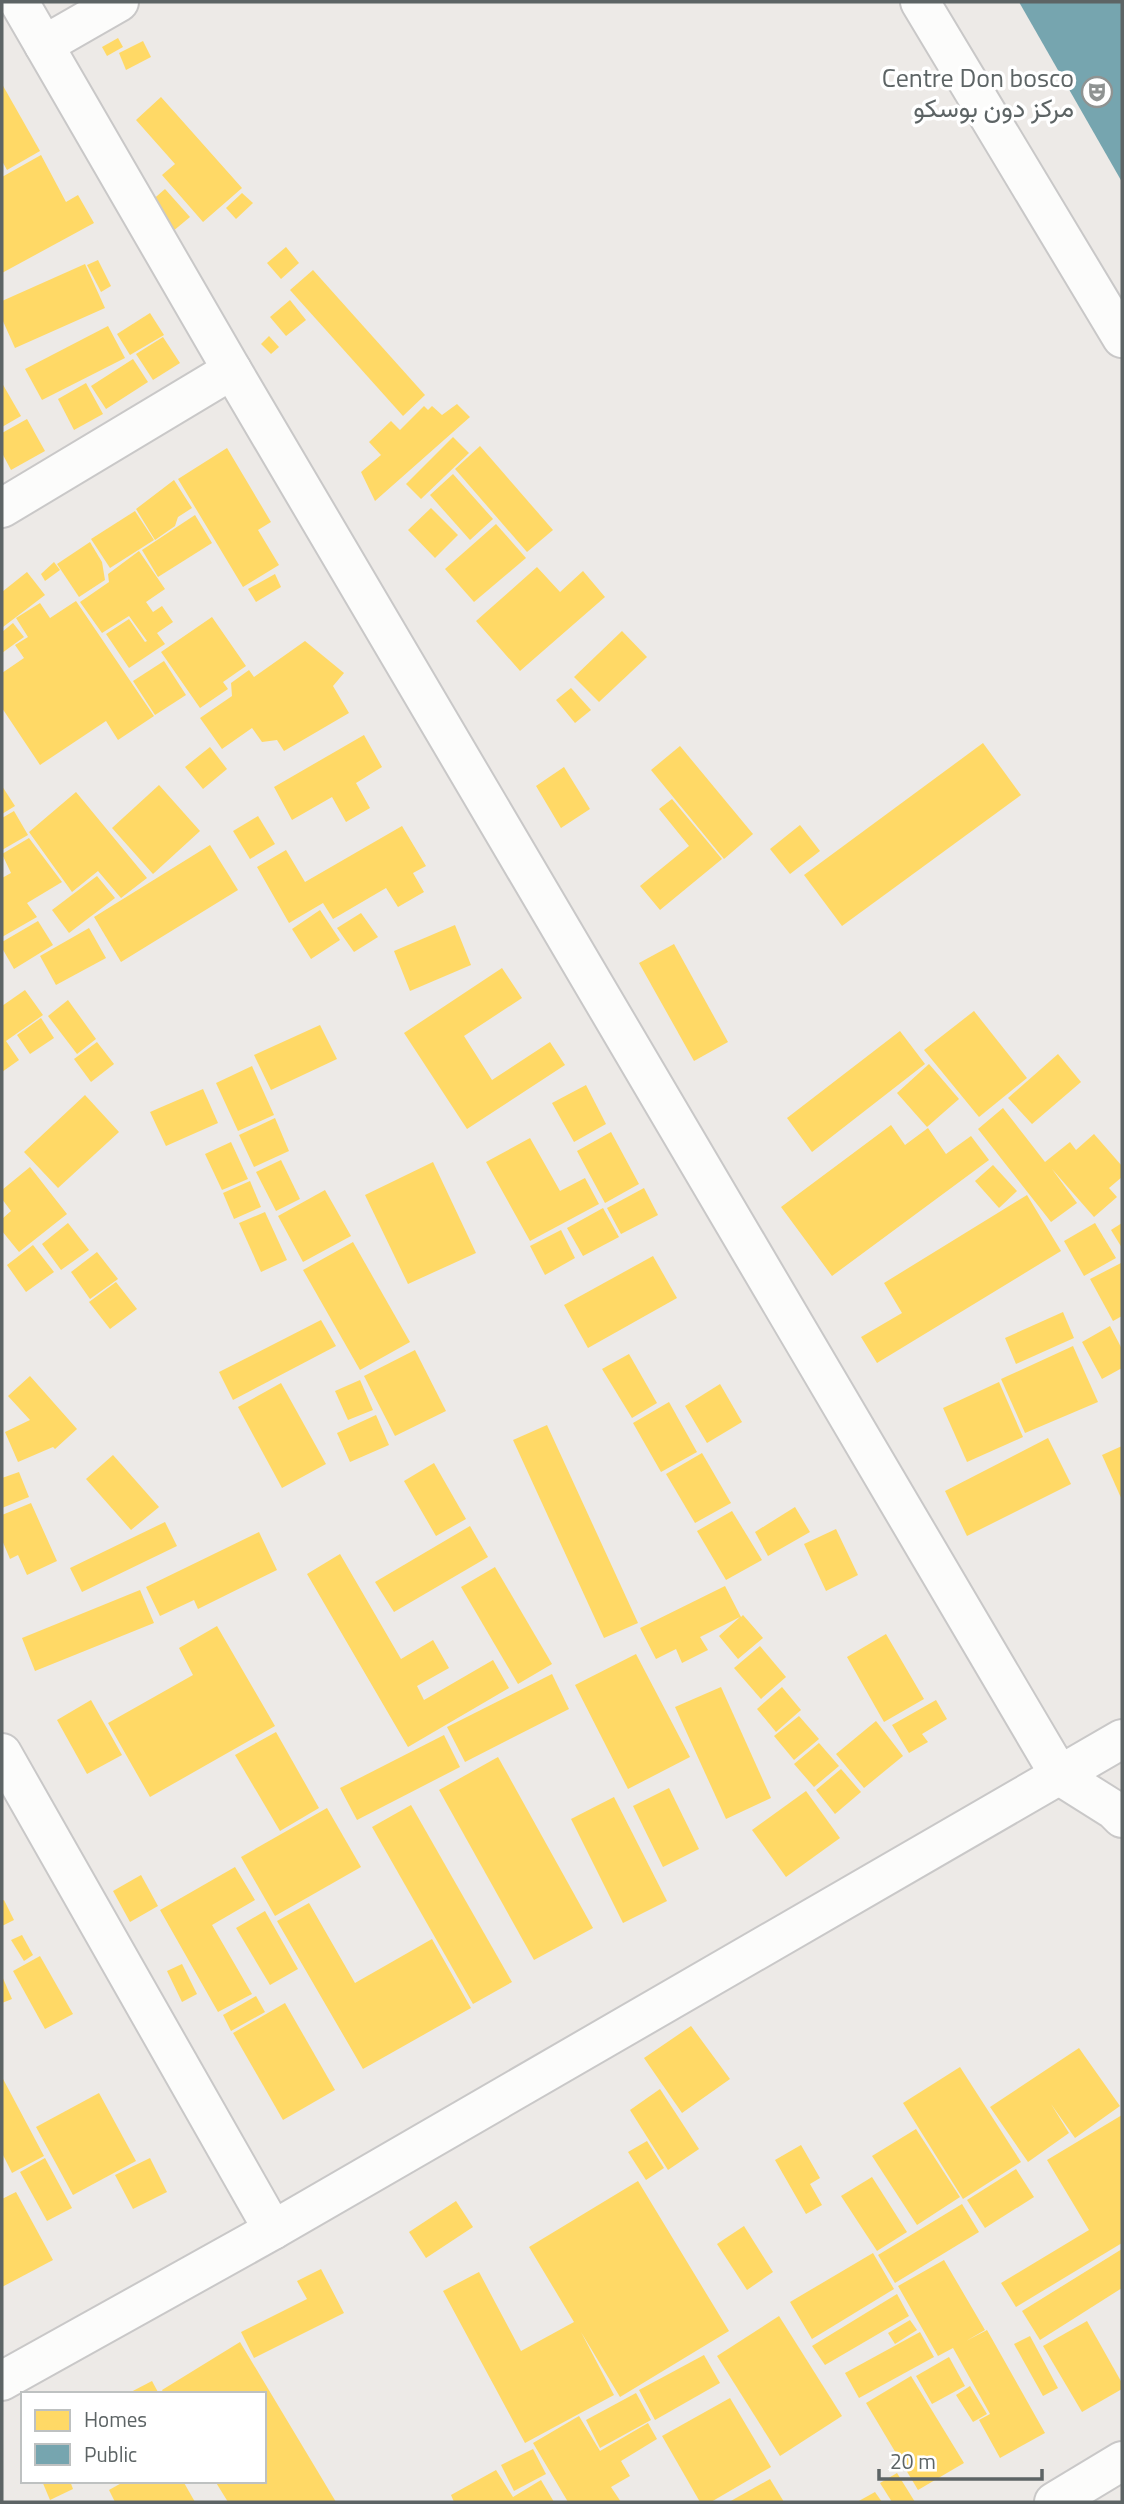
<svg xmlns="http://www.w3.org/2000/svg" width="1124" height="2504" viewBox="0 0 1124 2504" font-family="'Titillium Web',Vazirmatn,sans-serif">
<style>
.homes{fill:#ffd966}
.public{fill:#76a5af}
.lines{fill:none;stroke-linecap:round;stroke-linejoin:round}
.street-casing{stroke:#c9c8c8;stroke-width:42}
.street{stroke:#fcfcfb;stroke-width:38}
.labels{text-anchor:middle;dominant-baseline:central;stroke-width:7;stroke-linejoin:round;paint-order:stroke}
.poi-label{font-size:26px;fill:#5d6465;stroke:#fff;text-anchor:end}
</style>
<rect width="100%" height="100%" fill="#edeae7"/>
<g class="homes">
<polygon points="118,38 123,47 107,56 102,47"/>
<polygon points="143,41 151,57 126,70 119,53"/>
<polygon points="2,84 40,151 7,170 2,161"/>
<polygon points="161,97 242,188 203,222 162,175 175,164 136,120"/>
<polygon points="41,155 66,202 78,195 94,223 2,273 2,177"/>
<polygon points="165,189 190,217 166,237 142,209"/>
<polygon points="242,193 253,203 236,219 226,208"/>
<polygon points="286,247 299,263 281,279 267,263"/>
<polygon points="98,260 111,286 101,292 87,265"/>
<polygon points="85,264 105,308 15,348 2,319 2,301"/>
<polygon points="313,270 425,395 403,416 290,290"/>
<polygon points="290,300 306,320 286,336 270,317"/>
<polygon points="150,313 164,335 130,355 117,334"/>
<polygon points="108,326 125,358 42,400 25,369"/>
<polygon points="269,336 279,347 271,354 261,344"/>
<polygon points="163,337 180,363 153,380 136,354"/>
<polygon points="133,359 148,382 106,409 91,386"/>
<polygon points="2,383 21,416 2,427"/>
<polygon points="86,383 103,414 74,430 58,399"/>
<polygon points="457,404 470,417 375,501 361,472 381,455 369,442 391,421 400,430 424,406 428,410 432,406 442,415"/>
<polygon points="27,419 45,451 11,470 2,453 2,433"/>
<polygon points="453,437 469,453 421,499 406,484"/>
<polygon points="480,446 553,530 527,552 455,469"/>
<polygon points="227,448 271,522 258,530 279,565 243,587 178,479"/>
<polygon points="453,474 493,519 470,540 430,495"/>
<polygon points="174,480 192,508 178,517 175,526 155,540 136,509"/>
<polygon points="431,508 458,535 435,558 408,530"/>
<polygon points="135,511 154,540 110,568 91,539"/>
<polygon points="195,515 212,543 158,577 142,550"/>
<polygon points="496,524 526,558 474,602 445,569"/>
<polygon points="90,542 102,562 105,580 79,597 57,564"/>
<polygon points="139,551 165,589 146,602 153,612 162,606 173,622 157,633 165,644 129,668 106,634 129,619 145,642 147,641 129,616 102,633 80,602 109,582 108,574"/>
<polygon points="54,562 60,570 45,581 41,574"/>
<polygon points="537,567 560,592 583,571 605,597 520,671 476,621"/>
<polygon points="27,572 45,595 3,627 2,592"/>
<polygon points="275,574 281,587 256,602 248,589"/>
<polygon points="76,601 154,716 118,740 106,721 40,765 2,708 2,673 24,658 15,645 28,637 16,618 40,603 50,618"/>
<polygon points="212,617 246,666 223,682 228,689 200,708 161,652"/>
<polygon points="13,623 24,637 2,653 2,632"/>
<polygon points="622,631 647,657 599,702 574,677"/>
<polygon points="305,641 344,673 333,686 349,713 284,751 277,740 262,742 252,728 222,749 200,718 232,696 231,683 249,670 254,677"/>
<polygon points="164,661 186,695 155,715 133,681"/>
<polygon points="571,688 591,710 575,723 556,700"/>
<polygon points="364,735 382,767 356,783 370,808 346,822 332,797 292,820 274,787"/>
<polygon points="983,743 1021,795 842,926 804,875"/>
<polygon points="680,746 753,834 724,859 651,770"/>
<polygon points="210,747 227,769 203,789 185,767"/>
<polygon points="564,767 590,809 561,828 536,786"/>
<polygon points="159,785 200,831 153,874 112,828"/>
<polygon points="2,786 15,806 2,814"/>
<polygon points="76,792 147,878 121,898 98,871 72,892 29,832"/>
<polygon points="672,799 722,859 660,910 640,886 689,846 659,809"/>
<polygon points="14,811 28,835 2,850 2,818"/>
<polygon points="258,816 275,844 250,859 233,831"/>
<polygon points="800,825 820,851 790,874 770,849"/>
<polygon points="402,826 426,866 413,873 424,892 398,907 386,888 333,919 323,903 289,923 257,867 286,850 305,882"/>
<polygon points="29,838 62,882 27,903 37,917 2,937 2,878 11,873 2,854"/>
<polygon points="210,845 238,890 121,962 94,917"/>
<polygon points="97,876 115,898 69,933 52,910"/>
<polygon points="320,910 340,940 311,959 292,929"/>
<polygon points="361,913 378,937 354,952 337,928"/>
<polygon points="38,921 53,945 14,969 2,948 2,942"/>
<polygon points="455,925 471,965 410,991 394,951"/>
<polygon points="89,928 106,958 56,985 40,956"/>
<polygon points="674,944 728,1042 694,1061 639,963"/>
<polygon points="502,968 522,998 464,1036 492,1080 550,1042 565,1065 467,1129 404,1033"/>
<polygon points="25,990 43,1015 6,1041 19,1060 2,1072 2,1006"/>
<polygon points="68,1000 96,1039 77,1054 48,1016"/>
<polygon points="974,1011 1027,1078 979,1117 924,1050"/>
<polygon points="41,1018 54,1038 30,1054 17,1035"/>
<polygon points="320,1025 337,1059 271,1090 254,1055"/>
<polygon points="900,1031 925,1064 812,1152 787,1118"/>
<polygon points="97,1042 114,1064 91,1082 74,1059"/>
<polygon points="1058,1054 1081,1082 1032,1124 1008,1098"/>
<polygon points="929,1064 959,1099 927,1127 897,1093"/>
<polygon points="252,1066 274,1115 238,1131 216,1083"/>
<polygon points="586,1085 606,1124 574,1142 552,1103"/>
<polygon points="203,1089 218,1123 166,1146 150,1112"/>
<polygon points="85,1095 119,1132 58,1188 24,1152"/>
<polygon points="1003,1108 1045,1162 1070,1142 1076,1150 1094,1134 1122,1166 1122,1177 1109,1188 1117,1197 1094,1217 1052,1169 1077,1203 1051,1222 978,1129"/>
<polygon points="275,1118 289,1151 254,1167 239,1135"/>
<polygon points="891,1125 905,1145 928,1128 946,1154 971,1136 989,1160 832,1276 781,1207"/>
<polygon points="611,1132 639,1184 605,1203 577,1151"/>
<polygon points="530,1138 560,1191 585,1178 599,1204 530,1241 486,1162"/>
<polygon points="231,1142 248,1179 222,1190 205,1154"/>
<polygon points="281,1160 300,1199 276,1211 256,1172"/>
<polygon points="433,1162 476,1253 408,1284 365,1195"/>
<polygon points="993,1165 1017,1191 999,1208 975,1181"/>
<polygon points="30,1167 67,1214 19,1252 2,1231 2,1219 11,1211 2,1199 2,1190"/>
<polygon points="250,1181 261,1207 234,1219 223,1193"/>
<polygon points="644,1188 658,1215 621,1234 607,1208"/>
<polygon points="325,1190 351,1236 303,1262 278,1216"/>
<polygon points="1027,1195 1061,1251 877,1363 861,1337 902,1313 884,1283"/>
<polygon points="603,1208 619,1237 583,1256 567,1228"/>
<polygon points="265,1212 287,1260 261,1272 239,1223"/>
<polygon points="68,1223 89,1250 61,1270 42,1244"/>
<polygon points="1095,1223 1116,1258 1084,1276 1064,1241"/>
<polygon points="1122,1223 1122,1248 1111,1230"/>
<polygon points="561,1230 575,1258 545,1275 530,1246"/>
<polygon points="353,1242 410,1342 360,1370 303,1270"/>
<polygon points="33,1245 54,1272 26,1292 7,1265"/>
<polygon points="97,1252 118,1279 90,1299 71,1272"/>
<polygon points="653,1256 677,1298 588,1348 564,1305"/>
<polygon points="1121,1263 1122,1316 1113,1321 1090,1279"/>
<polygon points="116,1282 137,1309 110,1329 89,1302"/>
<polygon points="1063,1312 1074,1338 1016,1364 1005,1338"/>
<polygon points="321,1320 336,1346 233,1400 219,1372"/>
<polygon points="1110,1326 1122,1349 1122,1368 1102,1379 1082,1342"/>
<polygon points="1073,1346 1098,1402 1025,1433 1001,1379"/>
<polygon points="415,1350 446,1411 395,1436 364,1376"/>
<polygon points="629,1354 657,1403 632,1418 602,1369"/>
<polygon points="30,1376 77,1429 55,1449 53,1447 18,1462 5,1432 30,1420 8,1396"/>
<polygon points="360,1380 373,1410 348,1420 335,1391"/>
<polygon points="999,1382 1023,1437 967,1462 943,1408"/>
<polygon points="281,1383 326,1464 282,1488 238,1407"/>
<polygon points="720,1384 742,1422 707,1443 685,1406"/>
<polygon points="669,1402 697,1452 661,1472 633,1423"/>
<polygon points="376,1415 389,1445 350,1462 337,1433"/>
<polygon points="547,1425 638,1623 604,1638 513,1440"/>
<polygon points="1048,1438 1071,1484 967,1536 945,1491"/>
<polygon points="1122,1446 1122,1500 1102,1455"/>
<polygon points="702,1453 731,1503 695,1523 666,1474"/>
<polygon points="113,1455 159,1507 131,1530 86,1479"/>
<polygon points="434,1463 466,1519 436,1536 404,1481"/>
<polygon points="19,1472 29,1497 2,1508 2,1478"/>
<polygon points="31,1503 57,1561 27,1575 18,1555 10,1559 2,1540 2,1515"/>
<polygon points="795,1507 810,1532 768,1556 755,1532"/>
<polygon points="732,1511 762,1560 726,1580 697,1531"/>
<polygon points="165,1522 177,1546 82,1592 70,1568"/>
<polygon points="470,1526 488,1557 394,1612 375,1582"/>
<polygon points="836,1529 858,1575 826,1591 804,1544"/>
<polygon points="259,1532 277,1570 198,1609 194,1600 160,1616 146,1587"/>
<polygon points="340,1554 401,1659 433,1640 449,1668 417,1686 424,1700 493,1660 509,1688 408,1747 307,1574"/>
<polygon points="495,1567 552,1664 518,1684 461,1587"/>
<polygon points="725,1586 741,1617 743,1615 763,1638 738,1659 719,1636 740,1617 700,1637 708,1650 682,1663 676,1649 656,1659 640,1628"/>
<polygon points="140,1590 154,1623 35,1671 22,1638"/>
<polygon points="217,1626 275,1726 150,1797 108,1723 193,1675 179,1648"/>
<polygon points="886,1634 924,1699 884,1722 847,1657"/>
<polygon points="760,1646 786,1677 761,1699 734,1668"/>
<polygon points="636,1654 690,1757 628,1789 575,1685"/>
<polygon points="552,1674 569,1709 465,1762 447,1727"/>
<polygon points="721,1687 771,1798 726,1819 675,1707"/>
<polygon points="782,1687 801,1710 776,1732 757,1709"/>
<polygon points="91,1700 122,1755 87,1774 57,1720"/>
<polygon points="936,1700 947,1719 922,1734 928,1742 909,1753 892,1725"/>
<polygon points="799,1716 819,1739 794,1760 774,1736"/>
<polygon points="876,1721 903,1756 864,1788 836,1754"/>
<polygon points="276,1732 319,1808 280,1831 235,1755"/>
<polygon points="444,1735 460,1767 357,1820 340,1788"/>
<polygon points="819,1743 839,1766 814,1787 794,1764"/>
<polygon points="498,1757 593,1928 534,1960 439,1790"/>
<polygon points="841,1769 861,1792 835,1814 816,1790"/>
<polygon points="669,1788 699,1849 663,1867 633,1806"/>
<polygon points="806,1791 840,1838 786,1877 752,1830"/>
<polygon points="614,1797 667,1901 623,1923 571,1819"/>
<polygon points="411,1805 512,1982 473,2004 372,1827"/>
<polygon points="327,1808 361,1867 275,1916 241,1857"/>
<polygon points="235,1867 255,1900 212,1925 252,1994 218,2012 160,1910"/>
<polygon points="141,1875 158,1906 130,1922 113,1891"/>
<polygon points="4,1900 14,1920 2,1926 2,1901"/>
<polygon points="309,1903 355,1983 432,1939 471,2008 363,2069 277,1921"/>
<polygon points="265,1911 298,1969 270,1985 236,1928"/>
<polygon points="22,1935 33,1955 24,1961 11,1940"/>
<polygon points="40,1956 73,2014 45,2029 13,1971"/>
<polygon points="182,1964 197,1994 182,2002 167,1971"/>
<polygon points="2,1976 12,1999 2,2003"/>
<polygon points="256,1996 265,2012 231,2031 223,2015"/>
<polygon points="285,2003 335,2090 283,2120 233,2033"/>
<polygon points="691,2026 730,2079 682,2113 644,2058"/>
<polygon points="1079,2048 1120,2106 1075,2138 1051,2104 1069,2133 1028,2162 990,2107"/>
<polygon points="960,2067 1021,2162 963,2199 903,2103"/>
<polygon points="2,2077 44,2156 12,2173 2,2153"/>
<polygon points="660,2089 699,2149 668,2170 630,2110"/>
<polygon points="99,2093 136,2161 73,2195 36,2127"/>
<polygon points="1122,2115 1122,2243 1016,2307 1001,2283 1089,2230 1047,2160"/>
<polygon points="916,2129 960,2197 917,2225 872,2156"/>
<polygon points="647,2141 664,2168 646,2180 628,2152"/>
<polygon points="801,2145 820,2178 810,2184 822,2205 806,2214 775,2160"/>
<polygon points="45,2158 72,2208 47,2221 20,2172"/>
<polygon points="150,2158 167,2192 133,2209 115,2175"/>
<polygon points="1016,2169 1034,2197 985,2228 967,2200"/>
<polygon points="872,2177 907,2232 877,2251 841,2196"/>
<polygon points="638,2181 729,2331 620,2397 581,2332 614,2395 525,2443 443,2291 479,2272 521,2351 574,2322 529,2247"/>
<polygon points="16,2192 53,2260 2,2287 2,2199"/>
<polygon points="456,2201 473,2227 426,2258 409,2232"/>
<polygon points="962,2204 979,2232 895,2283 878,2255"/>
<polygon points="744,2226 773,2272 747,2290 717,2244"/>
<polygon points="1122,2249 1122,2288 1040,2340 1022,2311"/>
<polygon points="873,2253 894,2289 812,2339 790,2302"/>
<polygon points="944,2260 985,2330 966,2341 987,2330 1045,2433 1000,2458 979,2420 990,2414 953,2348 938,2356 898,2286"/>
<polygon points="321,2269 344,2313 254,2358 241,2332 307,2299 297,2281"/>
<polygon points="897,2294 909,2316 825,2365 812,2346"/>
<polygon points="779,2316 842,2416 780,2456 717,2356"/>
<polygon points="910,2320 917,2330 895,2344 888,2333"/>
<polygon points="1087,2321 1122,2383 1122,2389 1082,2412 1043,2346"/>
<polygon points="920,2332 934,2357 859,2398 845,2373"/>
<polygon points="1030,2336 1058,2388 1043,2396 1014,2344"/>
<polygon points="240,2342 336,2502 228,2502 215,2481 264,2481 264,2394 164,2394 162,2390"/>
<polygon points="704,2355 720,2383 655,2420 639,2390"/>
<polygon points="949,2357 965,2386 932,2404 916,2376"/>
<polygon points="911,2376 964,2463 918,2490 866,2403"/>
<polygon points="152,2381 159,2394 127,2394"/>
<polygon points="970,2386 987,2414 973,2422 956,2395"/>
<polygon points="636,2393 651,2420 600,2448 586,2420"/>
<polygon points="730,2398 771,2467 711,2502 700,2502 662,2436"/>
<polygon points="579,2416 600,2451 648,2423 657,2439 621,2461 630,2476 611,2487 621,2502 568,2502 533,2443"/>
<polygon points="533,2449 546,2474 514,2491 501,2465"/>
<polygon points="496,2470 513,2497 541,2480 554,2502 454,2502 451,2495"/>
<polygon points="897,2473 915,2502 892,2502 880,2483"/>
<polygon points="770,2479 784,2502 729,2502"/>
<polygon points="42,2481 70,2481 73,2489 50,2500"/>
<polygon points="125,2481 183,2481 195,2502 115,2502 109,2490"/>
<polygon points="875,2492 882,2502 857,2502"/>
</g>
<polygon class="public" points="1019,2 1122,2 1122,182"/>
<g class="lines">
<g class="street-casing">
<g id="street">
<polyline points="19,2 232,370 1060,1776 1114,1810 1122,1818"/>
<polyline points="920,2 1122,338"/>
<polyline points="44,45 119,2"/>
<polyline points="2,508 232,370"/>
<polyline points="2,1753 273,2230"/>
<polyline points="2,2381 273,2230 1122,1739"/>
<polyline points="1054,2502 1122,2461"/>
</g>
</g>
<use href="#street" class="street"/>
</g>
<defs>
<g id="theatre-ring" transform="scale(1.575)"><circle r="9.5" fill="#fff" stroke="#8f9392" stroke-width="1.5"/><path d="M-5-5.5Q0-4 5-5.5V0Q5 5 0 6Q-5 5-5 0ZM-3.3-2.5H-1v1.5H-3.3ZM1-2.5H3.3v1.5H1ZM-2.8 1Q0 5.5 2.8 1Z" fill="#8f9392"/></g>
</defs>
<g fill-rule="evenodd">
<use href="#theatre-ring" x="1097" y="92"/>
</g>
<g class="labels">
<g class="poi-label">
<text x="1074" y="77">Centre Don bosco<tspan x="1074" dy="30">مركز دون بوسكو</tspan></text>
</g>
</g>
<rect width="1124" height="2504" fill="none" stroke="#5d6465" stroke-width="7"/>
<rect x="21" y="2392" width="245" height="91" fill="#ffffff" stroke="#bec1c1" stroke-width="2"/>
<rect x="35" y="2410" width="35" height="21" fill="#ffd966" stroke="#bec1c1" stroke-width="2"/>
<text x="84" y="2427" font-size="21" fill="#5d6465">Homes</text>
<rect x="35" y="2444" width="35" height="21" fill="#76a5af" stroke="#bec1c1" stroke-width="2"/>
<text x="84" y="2462" font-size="21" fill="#5d6465">Public</text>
<path d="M879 2469v10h163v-10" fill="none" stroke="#5d6465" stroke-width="3.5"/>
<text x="890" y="2469" font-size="21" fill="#5d6465" stroke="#ffffff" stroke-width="5" paint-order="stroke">20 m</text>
</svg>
